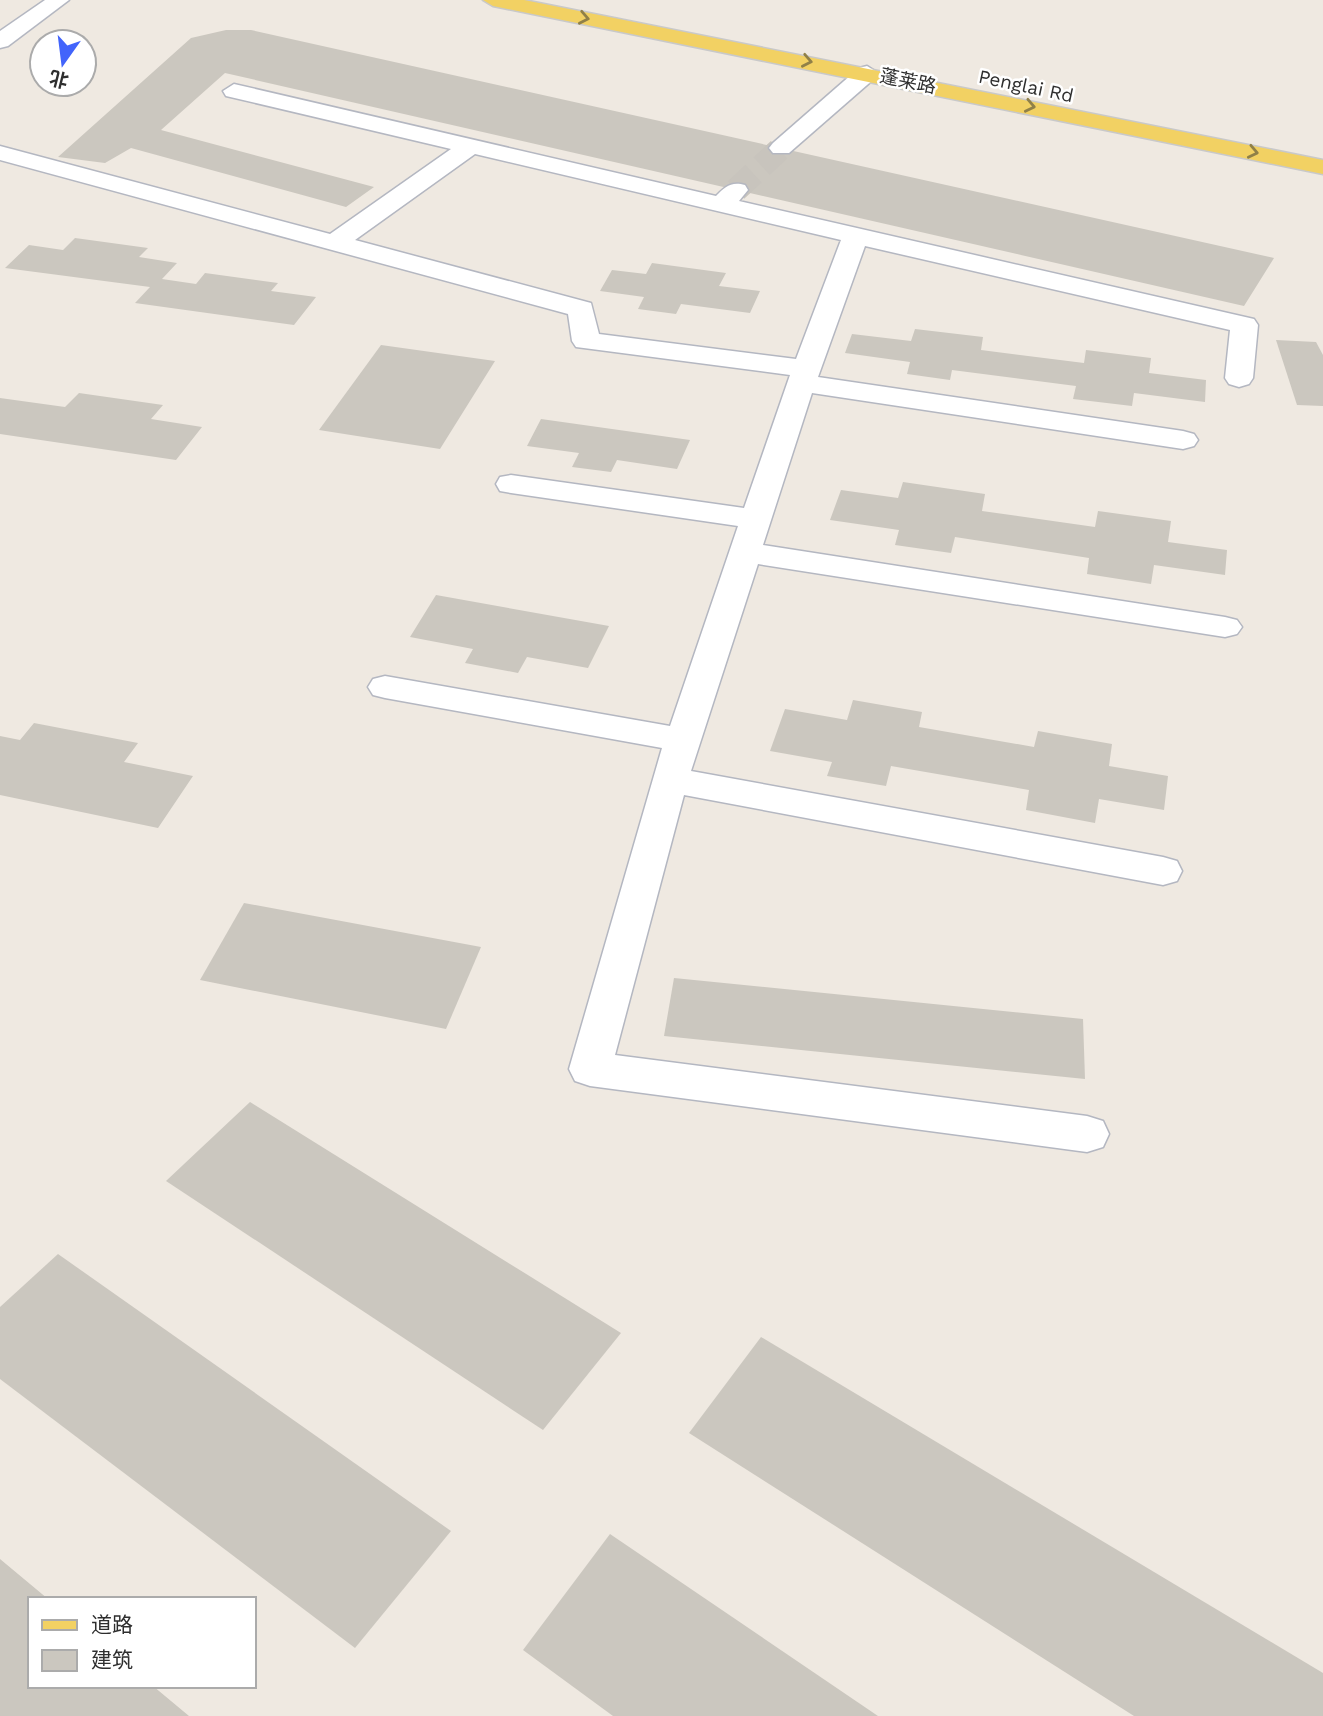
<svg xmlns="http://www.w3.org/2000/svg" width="1323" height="1716" viewBox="0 0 1323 1716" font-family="'Work Sans','Noto Sans SC',sans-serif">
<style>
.building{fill:#cbc7bf}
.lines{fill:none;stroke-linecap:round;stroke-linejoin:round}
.minor-tunnel{stroke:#c8c4bd;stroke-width:24;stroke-dasharray:24 11;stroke-linecap:butt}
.minor-casing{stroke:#b4b7c1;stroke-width:3}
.major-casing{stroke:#c9c9c9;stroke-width:3}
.minor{fill:#fff;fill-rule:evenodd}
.major{fill:#f2d163;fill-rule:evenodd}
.oneway{stroke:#908048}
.labels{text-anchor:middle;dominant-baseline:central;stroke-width:5;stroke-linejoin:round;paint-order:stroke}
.far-street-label{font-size:19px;fill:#2e2e2e;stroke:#fff}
</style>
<rect width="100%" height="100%" fill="#efe9e1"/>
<g class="building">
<polygon points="226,30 251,30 1274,258 1244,306 225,73 161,130 374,187 346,207 131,148 105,163 58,157 191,38"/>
<polygon points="75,238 148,248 139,257 177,263 162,279 196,284 205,273 278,283 271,291 316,297 294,325 135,303 150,287 5,268 29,245 63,250"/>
<polygon points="652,263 726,273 719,286 760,291 750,313 681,304 676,314 638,309 644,297 600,291 612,270 646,274"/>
<polygon points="915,329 983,337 981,350 1084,363 1086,350 1151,358 1149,373 1206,380 1205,402 1134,393 1132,406 1073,399 1076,386 952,370 950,380 907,374 910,362 845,353 852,334 911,341"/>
<polygon points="1276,340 1316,342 1323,355 1323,406 1297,405"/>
<polygon points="381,345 495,361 440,449 319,430"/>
<polygon points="79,393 163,405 151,419 202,427 176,460 0,434 0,398 65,407"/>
<polygon points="541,419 690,440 677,469 617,460 611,472 572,467 579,453 527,446"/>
<polygon points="903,482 985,494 982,511 1095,527 1098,511 1171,521 1168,542 1227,550 1225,575 1154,565 1151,584 1087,574 1089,558 955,537 951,553 895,545 899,530 830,520 841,490 898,498"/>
<polygon points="436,595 609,626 588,668 527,657 518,673 465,663 473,649 410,637"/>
<polygon points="853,700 922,712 919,727 1034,747 1038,731 1112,744 1109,766 1168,776 1164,810 1099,799 1095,823 1026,810 1029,790 891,766 886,786 827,776 832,762 770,751 785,709 847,720"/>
<polygon points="34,723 138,743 124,762 193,776 158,828 0,795 0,736 20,740"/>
<polygon points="244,903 481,947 446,1029 200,980"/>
<polygon points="674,978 1083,1019 1085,1079 664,1036"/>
<polygon points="250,1102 621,1333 543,1430 166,1181"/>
<polygon points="58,1254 451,1531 355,1648 0,1379 0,1307"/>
<polygon points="761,1337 1323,1673 1323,1716 1134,1716 689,1433"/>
<polygon points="610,1534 878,1716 613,1716 523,1650"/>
<polygon points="0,1559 48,1599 30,1599 30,1686 153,1686 189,1716 0,1716"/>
</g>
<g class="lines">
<polyline class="minor-tunnel" points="736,190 781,148"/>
<g class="minor-casing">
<g id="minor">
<polygon points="45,0 69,0 8,46 0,48 0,31"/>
<polygon points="867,66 878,73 875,78 789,153 773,153 769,148 773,143 859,68"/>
<path d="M234,84L716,196C725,187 731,181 745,185L748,190L739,201L1254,319L1258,325L1253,378L1249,384L1239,387L1229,384L1225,378L1230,330L865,246L818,377L1183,431L1194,434L1198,440L1194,446L1183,449L812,393L763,545L1225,617L1237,620L1242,627L1237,634L1225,637L758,564L691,771L1163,857L1177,861L1182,871L1177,881L1163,885L684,795L615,1055L1087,1116L1103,1121L1109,1134L1103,1147L1087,1152L590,1086L575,1081L569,1069L662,748L385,698L373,695L368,687L373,679L385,676L670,726L738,526L511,493L500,491L496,484L500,477L511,475L744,508L790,375L576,347L572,341L568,314L0,160V146L330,234L451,149L226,96L223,91ZM475,154L841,240L796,359L599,334L591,303L355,240Z"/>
</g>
</g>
<g class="major-casing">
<polygon id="major" points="483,0 524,0 1323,160 1323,174 493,6"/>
</g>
<use href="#minor" class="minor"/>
<use href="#major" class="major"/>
</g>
<defs><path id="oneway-chevron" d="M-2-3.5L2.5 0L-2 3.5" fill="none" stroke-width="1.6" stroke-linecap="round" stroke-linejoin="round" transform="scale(1.75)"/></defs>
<g class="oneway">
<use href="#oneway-chevron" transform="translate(584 18) rotate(11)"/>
<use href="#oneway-chevron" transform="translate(807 61) rotate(11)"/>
<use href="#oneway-chevron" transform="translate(1030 106) rotate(12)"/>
<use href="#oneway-chevron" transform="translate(1253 152) rotate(12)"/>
</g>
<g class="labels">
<g class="far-street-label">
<text transform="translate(908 81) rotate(12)">蓬莱路</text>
<text transform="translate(1026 86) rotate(12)">Penglai Rd</text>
</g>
</g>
<rect x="28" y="1597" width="228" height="91" fill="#ffffff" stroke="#ababab" stroke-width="2"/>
<rect x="42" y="1620" width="35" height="10" fill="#f2d163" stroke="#ababab" stroke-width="2"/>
<text x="91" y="1632" font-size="21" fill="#2e2e2e">道路</text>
<rect x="42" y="1650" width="35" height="21" fill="#cbc7bf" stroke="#ababab" stroke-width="2"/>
<text x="91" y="1667" font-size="21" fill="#2e2e2e">建筑</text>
<g transform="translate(63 63) rotate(194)"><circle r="33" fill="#ffffff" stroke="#ababab" stroke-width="2"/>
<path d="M0-5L12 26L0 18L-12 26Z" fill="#4264fb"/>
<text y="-10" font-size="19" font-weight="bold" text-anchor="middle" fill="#2e2e2e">北</text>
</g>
</svg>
